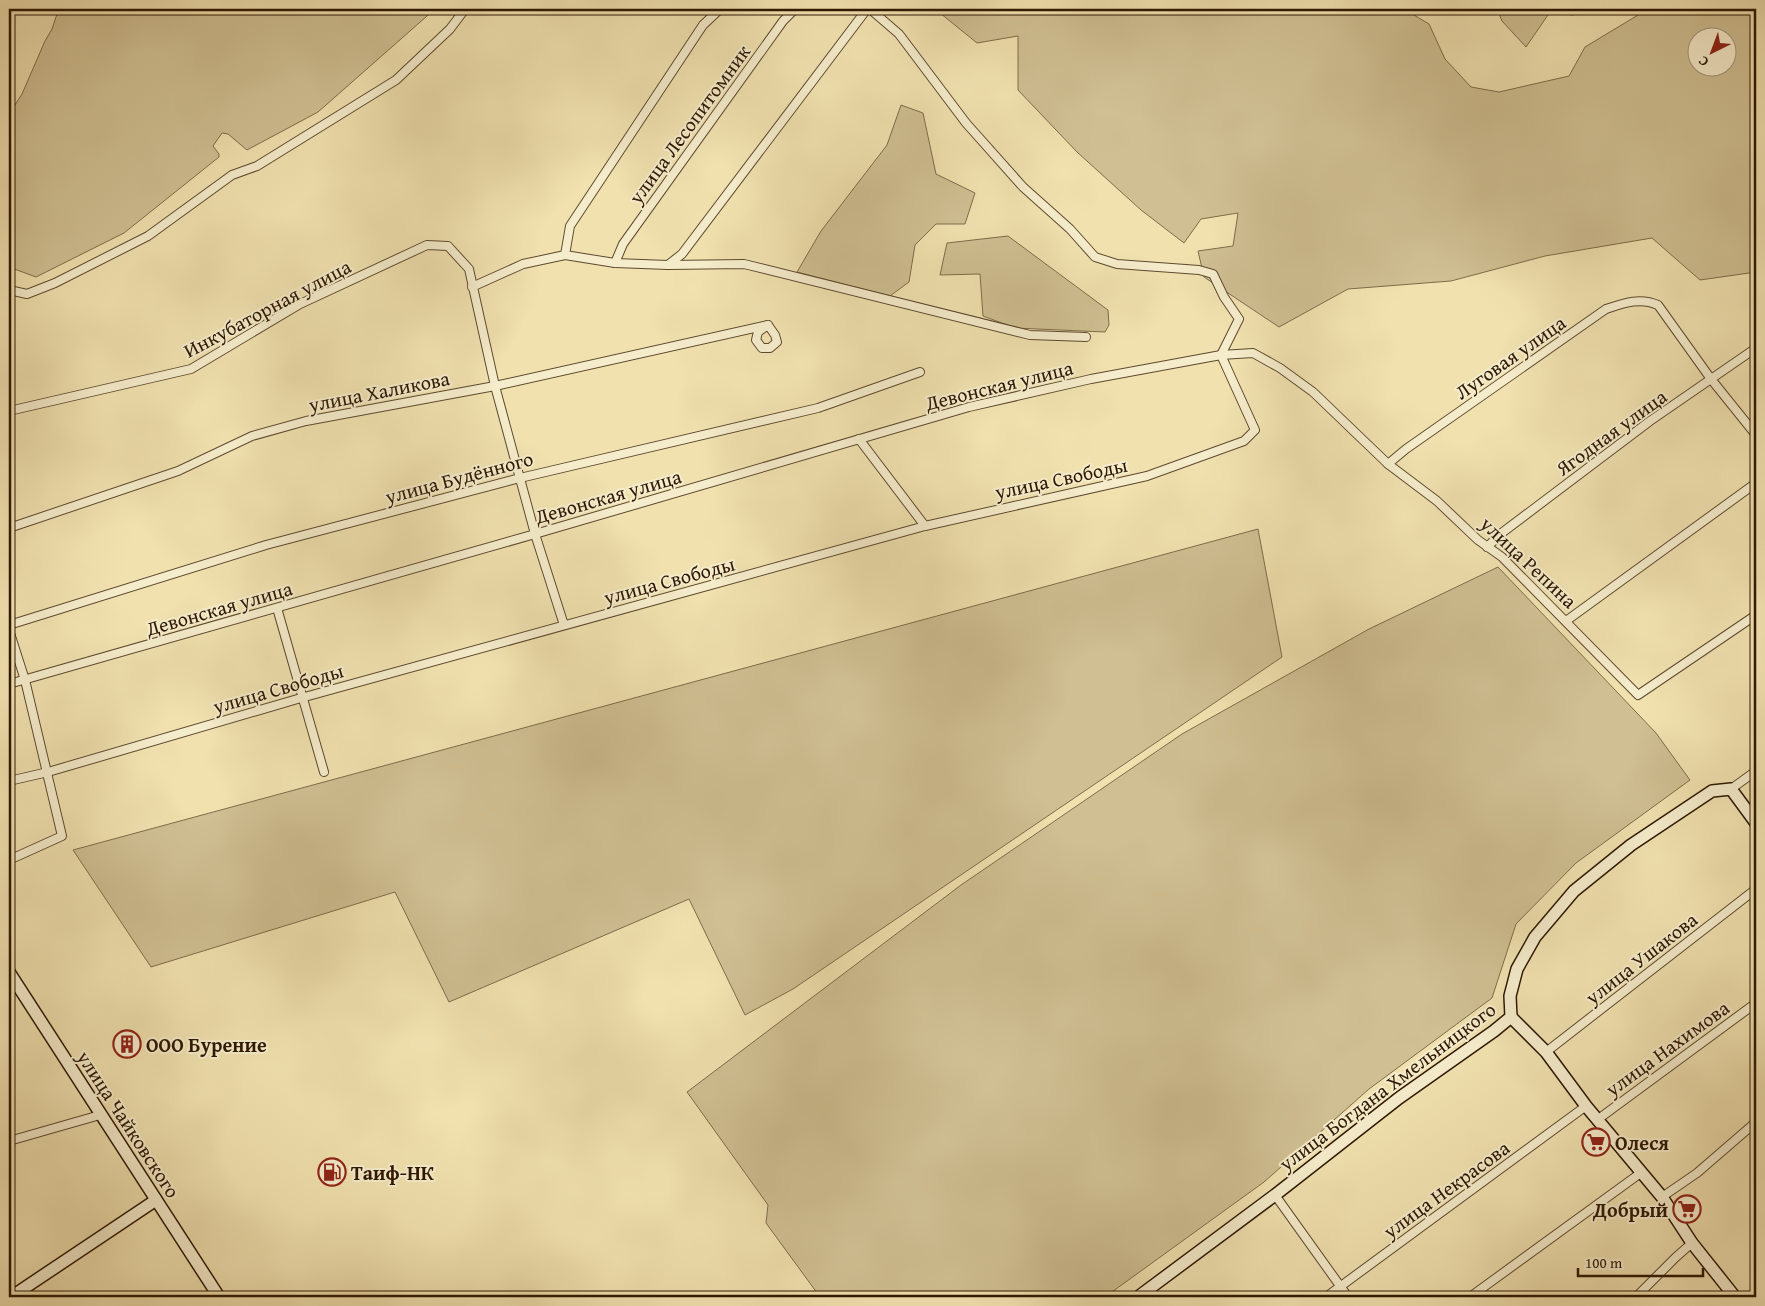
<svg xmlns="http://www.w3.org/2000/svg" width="1765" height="1306" viewBox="0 0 1765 1306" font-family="'Gentium Book Plus',serif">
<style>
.green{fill:#cfbf92;stroke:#7e6c4a;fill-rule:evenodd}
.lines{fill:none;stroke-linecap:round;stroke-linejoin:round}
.street-casing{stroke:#5e4a2e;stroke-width:10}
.secondary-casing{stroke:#2e1803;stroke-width:14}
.street{stroke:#f5eccb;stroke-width:8}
.secondary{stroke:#f5eccb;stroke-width:11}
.labels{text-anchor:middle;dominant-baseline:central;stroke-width:4;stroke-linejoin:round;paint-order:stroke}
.street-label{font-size:20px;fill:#2e1803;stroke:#f5eccb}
.poi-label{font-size:20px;font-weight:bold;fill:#2e1803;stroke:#f5eccb;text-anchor:start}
</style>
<rect width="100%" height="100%" fill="#f0e1af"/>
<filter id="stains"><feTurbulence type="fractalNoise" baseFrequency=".004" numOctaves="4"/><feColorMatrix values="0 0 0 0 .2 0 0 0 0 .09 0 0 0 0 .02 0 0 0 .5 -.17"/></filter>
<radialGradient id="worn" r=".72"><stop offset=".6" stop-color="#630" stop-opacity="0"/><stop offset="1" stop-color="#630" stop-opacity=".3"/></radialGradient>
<g class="green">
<polygon points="57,9 435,9 318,112 247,150 228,134 222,133 213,146 219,154 219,157 124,233 36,277 9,267 9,114 22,94 45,41 52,29 58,11"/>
<path d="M935,9H1404L1429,24L1445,59L1471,87L1499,92L1569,76L1585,47L1648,9H1756V272L1700,280L1652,238L1545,256L1451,281L1348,289L1279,327L1204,277L1198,251L1233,246L1238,213L1201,219L1184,243L1141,210L1077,152L1018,90V36L977,43ZM1698,38H1728V68H1698Z"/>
<polygon points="1497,9 1586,9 1573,15 1550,12 1526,47 1502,21"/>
<polygon points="901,105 923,113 936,174 975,193 965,224 936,224 915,245 909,282 890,296 797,272 821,231 887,145"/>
<polygon points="1008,236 1108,310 1109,325 1105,332 1015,328 983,316 980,274 940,275 947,243"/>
<polygon points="1258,529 1282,657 793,989 745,1015 689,899 449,1002 395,892 151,967 73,850"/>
<polygon points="1498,567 1656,733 1690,780 1576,863 1516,924 1492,998 1369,1089 1264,1182 1105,1297 820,1297 766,1223 768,1205 687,1092 961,885 1182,734 1369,629"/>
</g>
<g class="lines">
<g class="street-casing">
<g id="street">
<polyline points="870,9 899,34 966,123 1023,187 1070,229 1095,257 1117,264 1199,270 1213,274 1224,297 1239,319 1221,355"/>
<polyline points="565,255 570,226 703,25 720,9"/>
<polyline points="615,263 623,244 783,21 795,9"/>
<polyline points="668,265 744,264 1030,335 1086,337"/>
<polyline points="472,287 523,264 565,255 615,263 668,265 682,254 867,9"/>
<polyline points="9,290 27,294 55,283 148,236 232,175 257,166 396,80 450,29 465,9"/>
<polygon points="768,325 775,335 777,342 770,348 762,348 756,340 758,332"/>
<polyline points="9,411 191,369 300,304 427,245 448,246 469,269 495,386 535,534 564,625"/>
<polyline points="859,439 925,526"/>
<path d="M1388,464L1406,449L1606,309C1624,303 1640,297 1658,305L1711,379L1756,435"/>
<polyline points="9,528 178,471 252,436 306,421 495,386 768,325"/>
<polyline points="1487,547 1503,532 1650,421 1756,348"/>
<polyline points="277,608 324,772"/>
<polyline points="1566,621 1756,483"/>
<polyline points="9,625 266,545 520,478 818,408 920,372"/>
<polyline points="9,630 25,680 62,836 9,860"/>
<polyline points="9,684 535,534 969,407 1091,379 1221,355 1253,353 1280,368 1313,392 1388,464 1437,501 1478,540 1502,557 1638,695 1756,615"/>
<polyline points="9,781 48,772 301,698 925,526 1147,476 1244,441 1255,430 1221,355"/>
<polyline points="1731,789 1756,771"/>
<polyline points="1546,1052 1756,889"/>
<polyline points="1597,1120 1756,1003"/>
<polyline points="9,1141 100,1115"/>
<polyline points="1275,1195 1348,1297"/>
<polyline points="1662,1197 1697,1173 1756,1122"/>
<polyline points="1326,1297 1586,1106"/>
<polyline points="1470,1297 1642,1172"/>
<polyline points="1636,1297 1676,1257 1692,1243"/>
</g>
</g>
<g class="secondary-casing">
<g id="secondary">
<polyline points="9,972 219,1297"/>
<polyline points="1511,1017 1546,1052 1586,1106 1662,1197 1692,1243 1735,1297"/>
<polyline points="11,1297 156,1200"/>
<polyline points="1138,1297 1275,1195 1399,1098 1494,1031 1511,1017 1510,996 1517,969 1535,937 1574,891 1631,845 1712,791 1731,789 1756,823"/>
</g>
</g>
<use href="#street" class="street"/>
<use href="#secondary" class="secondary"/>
</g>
<defs>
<g id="building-ring" transform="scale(1.4375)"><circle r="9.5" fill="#f5eccb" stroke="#8f2418" stroke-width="1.5"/><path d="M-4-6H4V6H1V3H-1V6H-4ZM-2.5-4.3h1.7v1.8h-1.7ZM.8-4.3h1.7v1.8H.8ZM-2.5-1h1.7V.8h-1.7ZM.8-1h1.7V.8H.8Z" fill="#8f2418"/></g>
<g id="supermarket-ring" transform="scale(1.4375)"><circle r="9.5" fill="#f5eccb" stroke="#8f2418" stroke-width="1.5"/><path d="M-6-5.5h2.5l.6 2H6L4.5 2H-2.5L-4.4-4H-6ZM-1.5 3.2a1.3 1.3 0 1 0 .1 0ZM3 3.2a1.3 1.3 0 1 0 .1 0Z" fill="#8f2418"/></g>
<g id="fuel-ring" transform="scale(1.4375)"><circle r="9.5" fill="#f5eccb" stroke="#8f2418" stroke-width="1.5"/><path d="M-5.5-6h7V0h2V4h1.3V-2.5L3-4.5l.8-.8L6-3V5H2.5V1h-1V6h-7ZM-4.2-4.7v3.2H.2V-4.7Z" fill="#8f2418"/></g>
</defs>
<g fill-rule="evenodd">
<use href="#building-ring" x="127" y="1044"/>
<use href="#supermarket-ring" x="1596" y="1142"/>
<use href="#fuel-ring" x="332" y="1172"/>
<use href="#supermarket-ring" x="1687" y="1209"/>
</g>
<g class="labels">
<g class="street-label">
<text transform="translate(689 124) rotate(-54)">улица Лесопитомник</text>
<text transform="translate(267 308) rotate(-28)">Инкубаторная улица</text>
<text transform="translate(1510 357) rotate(-35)">Луговая улица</text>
<text transform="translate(999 385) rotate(-14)">Девонская улица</text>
<text transform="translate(379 391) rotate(-11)">улица Халикова</text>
<text transform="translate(1611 432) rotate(-36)">Ягодная улица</text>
<text transform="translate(459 477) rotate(-15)">улица Будённого</text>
<text transform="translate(1061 478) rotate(-12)">улица Свободы</text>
<text transform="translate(608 496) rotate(-16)">Девонская улица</text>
<text transform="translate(1529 562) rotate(43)">улица Репина</text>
<text transform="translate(669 580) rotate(-15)">улица Свободы</text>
<text transform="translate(219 608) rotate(-16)">Девонская улица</text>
<text transform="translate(278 688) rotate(-16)">улица Свободы</text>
<text transform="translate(1641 958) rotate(-38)">улица Ушакова</text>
<text transform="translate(1667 1048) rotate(-36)">улица Нахимова</text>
<text transform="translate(1387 1086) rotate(-37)">улица Богдана Хмельницкого</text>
<text transform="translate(129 1124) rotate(57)">улица Чайковского</text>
<text transform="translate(1446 1189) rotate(-36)">улица Некрасова</text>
</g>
<g class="poi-label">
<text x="146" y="1044">ООО Бурение</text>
<text x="1615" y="1142">Олеся</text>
<text x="351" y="1172">Таиф-НК</text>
<text x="1668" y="1209" text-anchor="end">Добрый</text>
</g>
</g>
<rect width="1765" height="1306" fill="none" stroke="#f0e1af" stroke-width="30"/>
<rect x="10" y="10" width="1745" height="1286" fill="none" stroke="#2e1803" stroke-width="2.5"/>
<rect x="15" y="15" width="1735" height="1276" fill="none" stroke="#2e1803"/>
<g transform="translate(1712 52) rotate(222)"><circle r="24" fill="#f5eccb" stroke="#a5977b"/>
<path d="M0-4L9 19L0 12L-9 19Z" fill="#8f2418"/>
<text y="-8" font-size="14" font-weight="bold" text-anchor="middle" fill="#2e1803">С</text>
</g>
<path d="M1578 1268v8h125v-8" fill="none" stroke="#2e1803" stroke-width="2.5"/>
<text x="1585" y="1268" font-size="15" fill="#2e1803" stroke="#f5eccb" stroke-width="4" paint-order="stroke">100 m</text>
<rect width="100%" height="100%" filter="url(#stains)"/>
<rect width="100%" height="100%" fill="url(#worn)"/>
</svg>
